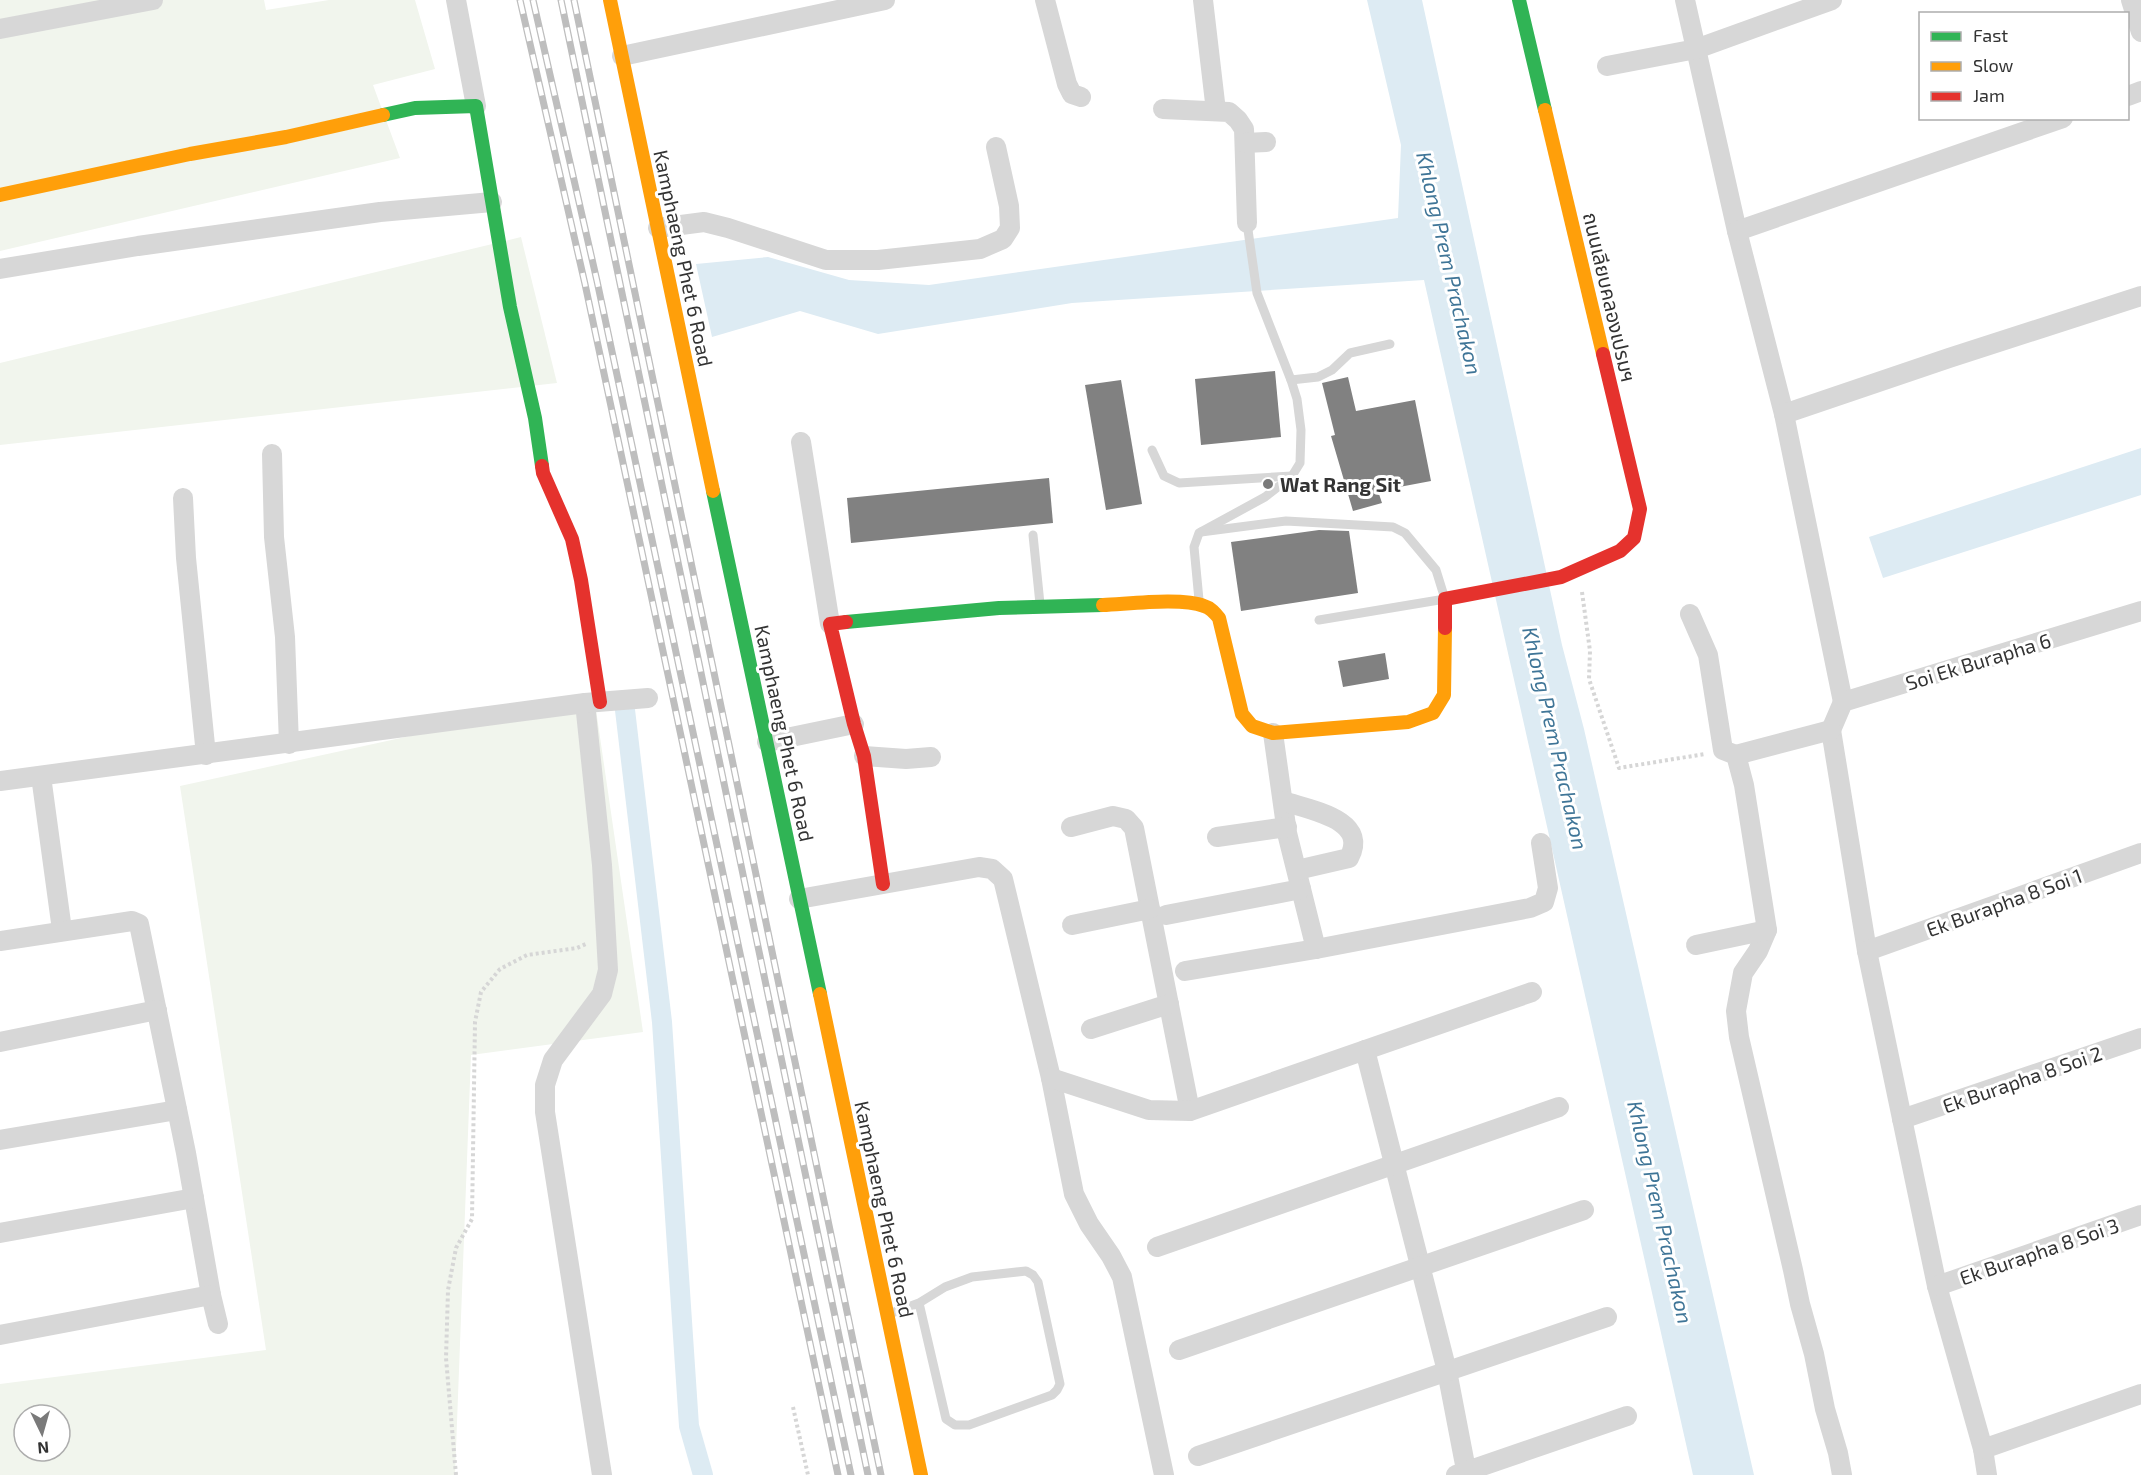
<svg xmlns="http://www.w3.org/2000/svg" width="2141" height="1475" viewBox="0 0 2141 1475" font-family="'Exo 2','Noto Sans Thai',sans-serif">
<style>
.green{fill:#f1f5ed;fill-rule:evenodd}
.water{fill:#ddebf3}
.lines{fill:none;stroke-linecap:round;stroke-linejoin:round}
.canal{stroke:#ddebf3;stroke-width:20}
.building{fill:#818181}
.path{stroke:#d6d6d6;stroke-width:4;stroke-dasharray:3 3;stroke-linecap:butt}
.lane{stroke:#d7d7d7;stroke-width:9}
.street{stroke:#d7d7d7;stroke-width:20}
.fast{stroke:#30b455;stroke-width:14}
.slow{stroke:#ff9f0a;stroke-width:14}
.jam{stroke:#e5322d;stroke-width:14}
.rail-casing{stroke:#bebebe;stroke-width:7}
.rail{stroke:#fff;stroke-width:4.5;stroke-dasharray:14;stroke-linecap:butt}
.poi-dot{fill:#7a7a7a;stroke:#fff;stroke-width:2}
.labels{text-anchor:middle;dominant-baseline:central;stroke-width:6;stroke-linejoin:round;paint-order:stroke}
.street-label{font-size:20px;fill:#333;stroke:#fff}
.poi-label{font-size:20px;font-weight:bold;fill:#333;stroke:#fff;text-anchor:start}
.water-label{font-size:21px;font-style:italic;fill:#3f7597;stroke:#fff}
</style>
<rect width="100%" height="100%" fill="#fff"/>
<g class="green">
<polygon points="0,0 264,0 266,10 329,0 415,0 435,69 373,85 400,158 0,251"/>
<polygon points="521,237 557,383 0,445 0,363"/>
<path d="M594,696L643,1032L471,1055L455,1475H0V1384L266,1350L180,786ZM24,1415H60V1451H24Z"/>
</g>
<g class="water">
<polygon points="1367,0 1422,0 1562,645 1584,729 1754,1475 1693,1475 1424,280 1072,303 878,334 800,311 712,337 696,264 768,257 849,280 929,285 1398,218 1401,145"/>
<polygon points="2141,448 2141,495 1883,578 1869,537"/>
</g>
<g class="lines">
<polyline class="canal" points="625,710 662,1022 689,1426 703,1475"/>
</g>
<g class="building">
<polygon points="1275,371 1281,437 1201,445 1195,379"/>
<polygon points="1348,377 1356,411 1415,400 1431,481 1378,491 1382,503 1353,511 1331,436 1335,435 1322,383"/>
<polygon points="1121,380 1142,504 1106,510 1085,385"/>
<polygon points="1049,478 1053,523 851,543 847,498"/>
<polygon points="1319,530 1349,531 1358,593 1241,611 1231,542"/>
<polygon points="1385,653 1389,679 1343,687 1338,661"/>
</g>
<g class="lines">
<g class="path">
<polyline points="1582,592 1590,651 1589,679 1619,768 1705,754"/>
<polyline points="793,1407 808,1475"/>
<polyline points="456,1475 446,1358 448,1290 456,1248 472,1219 475,1022 481,992 500,969 527,955 577,948 588,943"/>
</g>
<g class="lane">
<polyline points="1291,380 1318,377 1332,370 1350,353 1390,344"/>
<polyline points="1152,450 1164,476 1179,483 1292,476"/>
<polyline points="1201,532 1286,521 1393,527 1405,533 1436,570 1445,599 1319,620"/>
<polyline points="1033,535 1040,604"/>
<polyline points="1199,600 1194,547 1199,533 1265,497 1292,476 1300,463 1301,430 1297,399 1291,380 1257,293 1247,223"/>
<polyline points="889,1314 919,1303 945,1287 972,1277 1026,1271 1033,1275 1038,1282 1060,1384 1057,1390 1052,1395 969,1425 955,1425 946,1419 919,1303"/>
</g>
<g class="street">
<polyline points="456,0 476,106"/>
<polyline points="1045,0 1067,84 1072,94 1081,97"/>
<polyline points="1203,0 1216,111"/>
<polyline points="1685,0 1737,231 1784,414 1843,702"/>
<polyline points="2131,0 2141,32"/>
<polyline points="0,29 153,0"/>
<polyline points="622,56 885,0"/>
<polyline points="1607,66 1696,49 1832,0"/>
<polyline points="2128,96 2141,91"/>
<polyline points="1163,109 1229,112 1238,120 1244,129 1247,223"/>
<polyline points="1245,143 1266,142"/>
<polyline points="658,228 704,222 728,228 826,260 878,260 980,249 1003,239 1010,228 1009,206 996,147"/>
<polyline points="1737,231 2063,118"/>
<polyline points="0,269 138,246 380,212 492,202"/>
<polyline points="1784,414 1949,358 2141,296"/>
<polyline points="801,442 830,624"/>
<polyline points="272,454 274,537 285,637 289,744"/>
<polyline points="183,498 186,558 206,755"/>
<polyline points="1690,614 1708,655 1723,750 1736,755 1744,785 1767,930 1758,951 1743,973 1736,1011 1739,1037 1793,1270 1800,1304 1814,1354 1825,1409 1838,1453 1842,1475"/>
<polyline points="585,703 602,865 608,970 602,994 553,1060 545,1085 545,1112 602,1475"/>
<polyline points="1831,730 1867,951 1937,1286 1983,1449 1987,1475"/>
<polyline points="1831,730 1843,702 2141,611"/>
<polyline points="1273,733 1287,833 1316,949"/>
<polyline points="767,742 854,724"/>
<polyline points="1736,755 1831,730"/>
<polyline points="864,756 906,759 931,757"/>
<polyline points="41,776 62,930"/>
<polyline points="0,781 585,703 648,698"/>
<path d="M1283,801C1309,810 1370,819 1349,858L1297,870"/>
<polyline points="1071,827 1113,816 1126,819 1134,828 1190,1111"/>
<polyline points="1217,837 1287,827"/>
<polyline points="799,899 979,867 992,869 1003,879 1051,1078 1074,1194 1089,1224 1111,1256 1122,1277 1164,1475"/>
<polyline points="1166,915 1301,889"/>
<polyline points="1072,925 1150,909"/>
<polyline points="0,941 132,921 139,924 186,1153 211,1295 218,1324"/>
<polyline points="1696,945 1767,930"/>
<polyline points="1867,951 2141,853"/>
<polyline points="1185,971 1316,949 1530,908 1544,902 1548,888 1541,843"/>
<polyline points="1091,1029 1169,1004"/>
<polyline points="0,1042 157,1010"/>
<polyline points="1365,1050 1447,1371 1467,1475"/>
<polyline points="1051,1078 1149,1110 1190,1111 1532,992"/>
<polyline points="1902,1119 2141,1038"/>
<polyline points="0,1140 177,1110"/>
<polyline points="0,1233 194,1198"/>
<polyline points="1157,1247 1559,1107"/>
<polyline points="1937,1286 2141,1215"/>
<polyline points="0,1335 211,1295"/>
<polyline points="1179,1350 1584,1210"/>
<polyline points="1983,1449 2141,1394"/>
<polyline points="1198,1456 1607,1317"/>
<polyline points="1456,1475 1627,1416"/>
</g>
<g class="fast">
<polyline points="1519,0 1545,110"/>
<polyline points="383,115 415,108 476,106 510,307 535,418 542,466"/>
<polyline points="713,491 820,994"/>
<polyline points="846,622 999,608 1103,605"/>
</g>
<g class="slow">
<polyline points="610,0 713,491"/>
<polyline points="1545,110 1603,354"/>
<polyline points="0,195 190,154 286,137 383,115"/>
<path d="M1103,605C1128,604 1182,597 1204,606C1211,608 1215,613 1219,618L1242,714L1252,726L1273,733L1408,722L1433,713L1444,695L1445,628"/>
<polyline points="820,994 921,1475"/>
</g>
<g class="jam">
<polyline points="542,466 543,473 572,539 581,580 600,702"/>
<polyline points="846,622 830,624 854,724 864,756 883,884"/>
<polyline points="1445,628 1445,599 1561,577 1620,551 1634,538 1640,509 1603,354"/>
</g>
<g class="rail-casing">
<g id="rail">
<polyline points="520,0 585,284 838,1475"/>
<polyline points="533,0 597,281 851,1475"/>
<polyline points="561,0 868,1475"/>
<polyline points="574,0 881,1475"/>
</g>
</g>
<use href="#rail" class="rail"/>
</g>
<circle class="poi-dot" cx="1268" cy="484" r="6"/>
<g class="labels">
<g class="street-label">
<text transform="translate(684 258) rotate(78)">Kamphaeng Phet 6 Road</text>
<text transform="translate(1610 297) rotate(77)">ถนนเลียบคลองเปรมฯ</text>
<text transform="translate(1978 661) rotate(-17)">Soi Ek Burapha 6</text>
<text transform="translate(785 733) rotate(78)">Kamphaeng Phet 6 Road</text>
<text transform="translate(2004 902) rotate(-20)">Ek Burapha 8 Soi 1</text>
<text transform="translate(2022 1079) rotate(-19)">Ek Burapha 8 Soi 2</text>
<text transform="translate(885 1209) rotate(78)">Kamphaeng Phet 6 Road</text>
<text transform="translate(2039 1251) rotate(-19)">Ek Burapha 8 Soi 3</text>
</g>
<g class="poi-label">
<text x="1280" y="484">Wat Rang Sit</text>
</g>
<g class="water-label">
<text transform="translate(1450 263) rotate(77)">Khlong Prem Prachakon</text>
<text transform="translate(1556 738) rotate(77)">Khlong Prem Prachakon</text>
<text transform="translate(1661 1212) rotate(77)">Khlong Prem Prachakon</text>
</g>
</g>
<rect x="1919" y="12" width="210" height="108" fill="#ffffff" stroke="#adadad" stroke-width="1.5"/>
<rect x="1931" y="32" width="30" height="9" fill="#30b455" stroke="#adadad" stroke-width="1.5"/>
<text x="1973" y="42" font-size="18" fill="#333333">Fast</text>
<rect x="1931" y="62" width="30" height="9" fill="#ff9f0a" stroke="#adadad" stroke-width="1.5"/>
<text x="1973" y="72" font-size="18" fill="#333333">Slow</text>
<rect x="1931" y="92" width="30" height="9" fill="#e5322d" stroke="#adadad" stroke-width="1.5"/>
<text x="1973" y="102" font-size="18" fill="#333333">Jam</text>
<g transform="translate(42 1433) rotate(175)"><circle r="28" fill="#ffffff" stroke="#adadad" stroke-width="1.5"/>
<path d="M0-4.5L10 22L0 15L-10 22Z" fill="#7a7a7a"/>
<text y="-9" font-size="16" font-weight="bold" text-anchor="middle" fill="#333333">N</text>
</g>
</svg>
